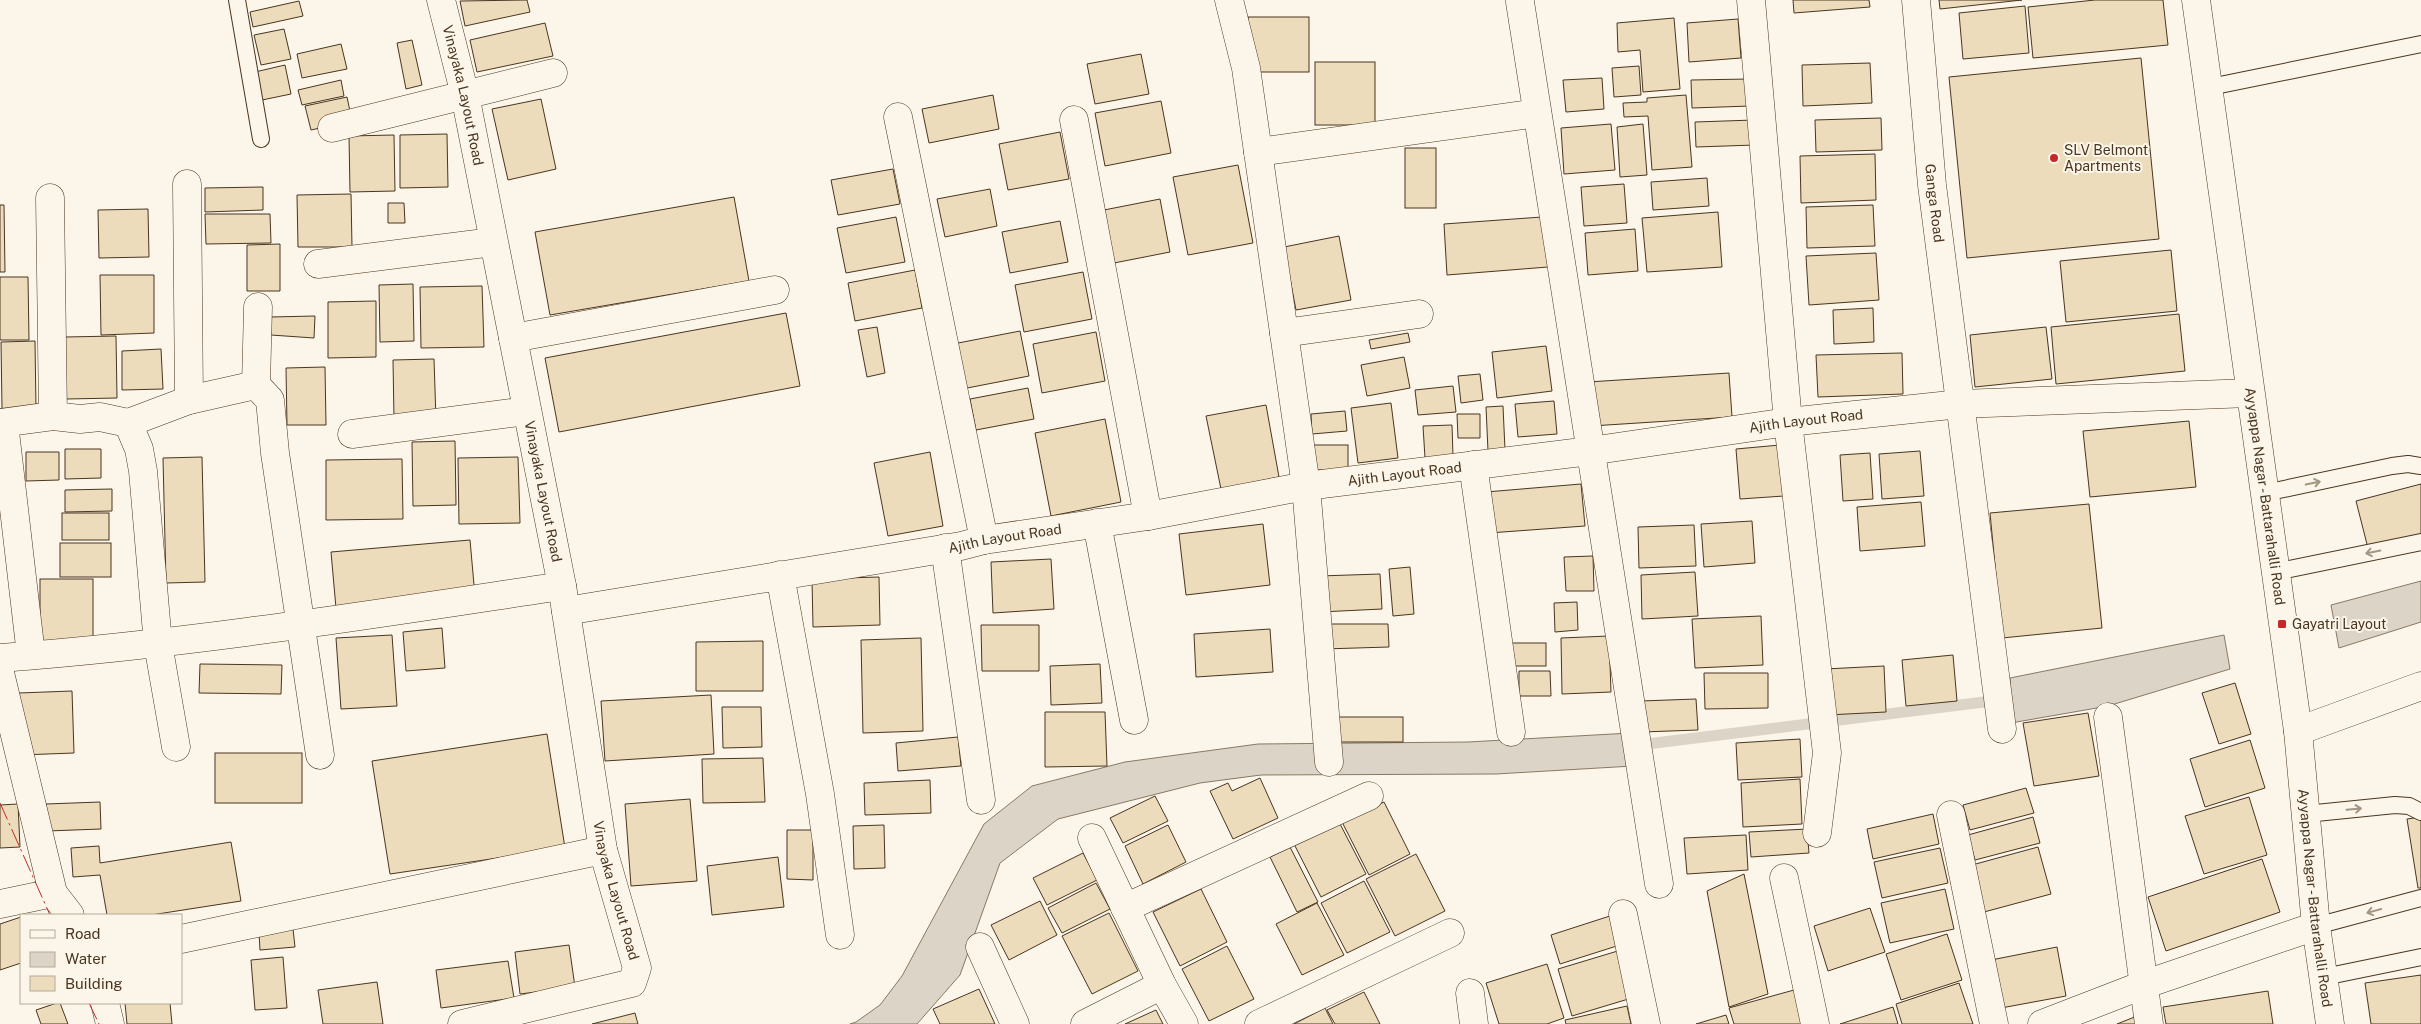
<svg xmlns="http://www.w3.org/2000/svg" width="2421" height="1024" viewBox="0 0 2421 1024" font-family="'Public Sans',sans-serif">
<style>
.water{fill:#dcd4c6;stroke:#887966}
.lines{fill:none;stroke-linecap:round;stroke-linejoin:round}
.stream{stroke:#dcd4c6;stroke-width:11}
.building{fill:#ecdcbc;stroke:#4a3520}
.lane-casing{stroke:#4a3520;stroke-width:18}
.street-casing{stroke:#4a3520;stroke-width:29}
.secondary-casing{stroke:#4a3520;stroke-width:29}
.lane{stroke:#fbf6e9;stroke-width:16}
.street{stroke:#fbf6e9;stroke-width:28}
.secondary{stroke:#fbf6e9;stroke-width:28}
.power{stroke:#c62828;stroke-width:1;stroke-dasharray:18 4 2.5 4;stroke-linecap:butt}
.oneway{stroke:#a29684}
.poi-dot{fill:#c62828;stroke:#fbf6e9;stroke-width:2}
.labels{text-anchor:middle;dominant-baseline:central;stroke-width:4;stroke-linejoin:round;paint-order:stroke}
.street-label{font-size:14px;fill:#4a3520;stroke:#fbf6e9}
.poi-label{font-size:14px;fill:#4a3520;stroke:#fbf6e9;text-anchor:start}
</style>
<rect width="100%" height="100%" fill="#fbf6e9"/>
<g class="water">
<polygon points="2421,581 2421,622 2339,648 2331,605"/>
<polygon points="2224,635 2230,669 2108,706 2011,723 2010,678"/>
<polygon points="1631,733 1633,766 1496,774 1261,775 1200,783 1058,819 1000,863 960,975 917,1024 850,1024 856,1022 880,1005 902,976 984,824 1032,786 1125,762 1258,744 1468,742"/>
</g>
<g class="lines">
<polyline class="stream" points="1639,745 2000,700"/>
</g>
<g class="building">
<polygon points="527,0 530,12 465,26 460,1"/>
<polygon points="1793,0 1869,0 1870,7 1794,13"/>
<polygon points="1939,0 2022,0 1940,9"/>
<polygon points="2095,0 2163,0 2168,45 2033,58 2028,7"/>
<polygon points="299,1 303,16 253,27 250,12"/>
<polygon points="2025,6 2029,53 1963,59 1959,13"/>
<rect x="1248" y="17" width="61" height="55"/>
<polygon points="1674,18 1680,89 1643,92 1640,50 1618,52 1617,23"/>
<polygon points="1738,19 1741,58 1689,62 1687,23"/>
<polygon points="545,23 553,56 477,72 470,40"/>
<polygon points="284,29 291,59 261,65 254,35"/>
<polygon points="412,40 422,85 406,89 397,43"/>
<polygon points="341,44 347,69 302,78 297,54"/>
<polygon points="1141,54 1149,94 1095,104 1087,64"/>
<polygon points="2141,58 2159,239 1967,258 1949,77"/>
<rect x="1315" y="62" width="60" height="63"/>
<polygon points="1870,63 1872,103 1803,106 1802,65"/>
<polygon points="285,65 291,94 262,100 255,72"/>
<polygon points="1639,66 1641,95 1614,97 1612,68"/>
<polygon points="1602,78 1604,109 1566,112 1563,80"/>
<polygon points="1749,79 1750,106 1692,108 1691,80"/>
<polygon points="341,80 344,96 302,105 298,90"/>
<polygon points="993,95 999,129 929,143 922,109"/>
<polygon points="1686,95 1692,167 1652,170 1648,116 1624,117 1623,103 1647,102 1647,98"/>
<polygon points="347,97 352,121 311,130 305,106"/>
<polygon points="541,99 556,169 508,180 492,109"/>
<polygon points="1161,101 1171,153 1105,166 1095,113"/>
<polygon points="1881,118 1882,150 1816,152 1815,120"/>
<polygon points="1754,120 1755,145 1696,147 1695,122"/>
<polygon points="1611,124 1615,170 1564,174 1561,128"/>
<polygon points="1643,124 1647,175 1620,177 1617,127"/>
<polygon points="1060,132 1069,179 1008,190 999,144"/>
<polygon points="447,134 448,187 400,188 400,135"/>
<polygon points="394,135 395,191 350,192 349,136"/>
<rect x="1405" y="148" width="31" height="60"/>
<polygon points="1875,154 1876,200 1801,203 1800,156"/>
<polygon points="1238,165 1253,243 1188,255 1173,177"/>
<polygon points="893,169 900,204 838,215 831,180"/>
<polygon points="1707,178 1709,206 1653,210 1651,182"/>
<polygon points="1624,184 1627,223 1584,226 1581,187"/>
<polygon points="263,187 263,210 205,212 205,188"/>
<polygon points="990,189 997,226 945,237 937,199"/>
<polygon points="351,194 352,247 298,247 297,195"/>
<polygon points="734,197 749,281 550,315 535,232"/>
<polygon points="1160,199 1170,252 1114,263 1104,210"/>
<polygon points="388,203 404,203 405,223 388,223"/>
<polygon points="0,205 4,205 5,272 0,272"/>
<polygon points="1873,205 1875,246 1807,248 1806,207"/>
<polygon points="148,209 149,257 99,258 98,210"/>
<polygon points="1718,212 1722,267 1647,272 1642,218"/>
<polygon points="205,214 270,214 271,243 206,244"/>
<polygon points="896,217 905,262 846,273 837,228"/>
<polygon points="1542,217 1548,267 1447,275 1444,224"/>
<polygon points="1060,221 1068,262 1010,273 1002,232"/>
<polygon points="1635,229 1638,271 1588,275 1585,233"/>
<polygon points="1339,236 1351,300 1296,310 1284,247"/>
<polygon points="280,244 280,291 247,291 247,245"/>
<polygon points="2171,250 2177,311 2066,322 2060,261"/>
<polygon points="1876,253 1879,300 1809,305 1806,256"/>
<polygon points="915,270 922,308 855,321 848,283"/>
<polygon points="1083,272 1092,319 1024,332 1015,285"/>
<polygon points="100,275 154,275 154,333 101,335"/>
<polygon points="0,277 28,277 29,340 0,340"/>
<polygon points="413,284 414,341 380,342 379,285"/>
<polygon points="482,286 484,347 421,348 420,287"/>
<polygon points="376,301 376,357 328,358 328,302"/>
<polygon points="1873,308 1874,342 1834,344 1833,310"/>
<polygon points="786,313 800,386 559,432 545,358"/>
<polygon points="2179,314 2185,371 2056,384 2051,327"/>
<polygon points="315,316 314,338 271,335 270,317"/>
<polygon points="877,327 885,373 867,377 858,330"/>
<polygon points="2046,327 2052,379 1975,387 1970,335"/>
<polygon points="1020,331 1029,376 962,389 953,344"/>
<polygon points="1096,332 1105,381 1042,393 1033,344"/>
<polygon points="1408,333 1410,342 1371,349 1369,340"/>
<polygon points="116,336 117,398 66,399 65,337"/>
<polygon points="35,341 36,409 2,409 1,342"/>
<polygon points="1546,346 1552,391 1497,398 1492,352"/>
<polygon points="161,349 163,389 122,390 122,351"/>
<polygon points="1902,353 1903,394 1818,397 1816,355"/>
<polygon points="1404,357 1410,388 1367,396 1361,365"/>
<polygon points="434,359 436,420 394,420 393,360"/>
<polygon points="325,367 326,425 287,425 286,368"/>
<polygon points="1729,373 1732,417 1591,426 1588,382"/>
<polygon points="1480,374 1483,400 1461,403 1458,376"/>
<polygon points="1453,386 1456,412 1418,415 1415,390"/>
<polygon points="1028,388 1034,419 976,430 970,399"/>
<polygon points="1554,401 1557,434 1518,437 1515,404"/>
<polygon points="1391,403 1398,458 1358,463 1351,408"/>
<polygon points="1266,405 1279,477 1221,489 1206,416"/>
<polygon points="1503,406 1505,450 1488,451 1486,407"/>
<polygon points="1345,411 1347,431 1312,434 1311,414"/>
<polygon points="1457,414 1480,414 1480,438 1458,438"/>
<polygon points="1105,419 1121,502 1051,516 1035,433"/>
<polygon points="2189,421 2196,487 2090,497 2083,431"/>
<polygon points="1452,425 1453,456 1425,458 1423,426"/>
<polygon points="455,441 456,505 413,506 412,442"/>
<rect x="1312" y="445" width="36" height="25"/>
<polygon points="1780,445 1784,496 1740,499 1736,449"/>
<polygon points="65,449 101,449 101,478 65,479"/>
<polygon points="1920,451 1924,496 1882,499 1879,454"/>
<polygon points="26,452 59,452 59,480 26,481"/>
<polygon points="930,452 943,526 888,536 874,463"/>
<polygon points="1870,453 1873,499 1843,501 1840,455"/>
<polygon points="202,457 205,582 166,583 163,458"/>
<polygon points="518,457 520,523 459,524 458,458"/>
<polygon points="402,459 403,519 326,520 326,460"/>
<polygon points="1581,484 1585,526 1489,533 1486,492"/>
<polygon points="2421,484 2421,544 2370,556 2356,501"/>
<polygon points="112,489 112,511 65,512 65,490"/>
<polygon points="1921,502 1925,546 1860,551 1857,507"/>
<polygon points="2089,504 2102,628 2002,638 1990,513"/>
<rect x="62" y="513" width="47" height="27"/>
<polygon points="1752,521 1755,563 1704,567 1701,524"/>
<polygon points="1263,524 1270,585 1186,595 1179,534"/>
<polygon points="1694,525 1696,566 1639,568 1638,527"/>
<polygon points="470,540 475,596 336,608 331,552"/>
<rect x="60" y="543" width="51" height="34"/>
<polygon points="1593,556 1594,591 1566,591 1564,557"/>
<polygon points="1051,559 1054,609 993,613 991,562"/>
<polygon points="1410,567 1414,614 1393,616 1389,569"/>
<polygon points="1695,572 1698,616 1642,619 1641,575"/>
<polygon points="1380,574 1382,609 1320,612 1319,576"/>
<polygon points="879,577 880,625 813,627 812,579"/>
<rect x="40" y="579" width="53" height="63"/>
<polygon points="1577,602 1578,630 1555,632 1554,603"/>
<polygon points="1761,616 1763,665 1695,668 1692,619"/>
<polygon points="1323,624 1388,624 1389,647 1323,649"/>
<polygon points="981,625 1039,625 1039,671 982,671"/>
<polygon points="442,628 445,668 406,671 403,632"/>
<polygon points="1270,629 1273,672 1196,677 1194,634"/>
<polygon points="392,635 397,706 341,709 336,638"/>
<polygon points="1609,636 1611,692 1562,694 1561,638"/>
<polygon points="921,638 923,731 863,733 861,640"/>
<polygon points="763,641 763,691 696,691 696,642"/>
<rect x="1509" y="643" width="37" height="23"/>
<polygon points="1953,655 1957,701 1906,706 1902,660"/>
<polygon points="200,664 282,665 281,694 199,693"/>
<polygon points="1100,664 1102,703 1051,705 1050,666"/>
<polygon points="1884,666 1886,712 1827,715 1825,669"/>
<polygon points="1519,671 1550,671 1551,696 1519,696"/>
<polygon points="1704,673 1768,673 1768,708 1705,709"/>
<polygon points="2235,683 2251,734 2219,744 2202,693"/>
<polygon points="72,691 74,753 20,755 19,693"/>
<polygon points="711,695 714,754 605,761 601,701"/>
<polygon points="1696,699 1698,730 1642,732 1641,701"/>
<polygon points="722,707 761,707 762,747 723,748"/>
<polygon points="1045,712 1105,712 1107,766 1045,767"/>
<polygon points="2088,713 2099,776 2034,786 2023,723"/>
<rect x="1338" y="717" width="65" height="25"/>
<polygon points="547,734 565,848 390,874 372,761"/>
<polygon points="958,737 961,766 898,771 896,743"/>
<polygon points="1800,739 1802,777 1738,780 1736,743"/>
<polygon points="2250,740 2265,788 2205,807 2190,759"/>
<rect x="215" y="753" width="87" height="50"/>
<polygon points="763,758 765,802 703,803 702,759"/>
<polygon points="1260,778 1278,818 1233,839 1210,791 1228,783 1232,791"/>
<polygon points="1800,779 1802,824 1743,827 1741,783"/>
<polygon points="930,780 931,813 865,815 864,783"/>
<polygon points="2026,788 2034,813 1970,830 1963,805"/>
<polygon points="1155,796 1168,821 1123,843 1110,818"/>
<polygon points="2249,797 2267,855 2204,874 2185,816"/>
<polygon points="690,799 697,881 631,886 625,804"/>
<polygon points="100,802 101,829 47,831 46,804"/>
<polygon points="1384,802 1410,854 1369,875 1342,822"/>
<polygon points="18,804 20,847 0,848 0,805"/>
<polygon points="1933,814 1939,844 1873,859 1867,829"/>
<polygon points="2033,817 2040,843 1975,860 1968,835"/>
<polygon points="2421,817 2421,888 2418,888 2407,819"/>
<polygon points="1339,822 1366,874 1321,897 1294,844"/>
<polygon points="884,825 885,868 854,869 853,826"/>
<polygon points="1168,825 1186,862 1143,884 1125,846"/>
<polygon points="1807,829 1809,853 1751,857 1749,832"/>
<polygon points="787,830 813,830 813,880 787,879"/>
<polygon points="1746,835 1748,870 1687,874 1684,838"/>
<polygon points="231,842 241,901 151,915 107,915 100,875 73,877 71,848 99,846 100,863"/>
<polygon points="1290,847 1318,902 1297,912 1270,857"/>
<polygon points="2038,847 2051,894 1984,912 1972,865"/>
<polygon points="1940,848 1948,883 1882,898 1874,862"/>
<polygon points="1083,853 1097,880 1047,905 1033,878"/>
<polygon points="1416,854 1445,911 1395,936 1366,879"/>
<polygon points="778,857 784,907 712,915 707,866"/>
<polygon points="2262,859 2280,912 2166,951 2148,897"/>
<polygon points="1744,874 1768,994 1729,1007 1707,891"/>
<polygon points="1364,881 1390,932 1347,953 1321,903"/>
<polygon points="1096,883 1110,909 1062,933 1048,908"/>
<polygon points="1201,889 1227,942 1180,966 1153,912"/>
<polygon points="1945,889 1954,929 1890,943 1881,903"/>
<polygon points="1040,901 1057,935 1009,960 991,925"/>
<polygon points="1317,903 1344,955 1302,975 1276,924"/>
<polygon points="1870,908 1885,952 1828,971 1814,926"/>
<polygon points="1109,913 1138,971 1092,994 1062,936"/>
<polygon points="1613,915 1623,944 1560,964 1551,935"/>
<polygon points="21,917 21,963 0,970 0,924"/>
<polygon points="293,929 295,947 260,950 259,933"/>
<polygon points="1947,934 1962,980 1901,1000 1886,954"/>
<polygon points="569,945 575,987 520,994 515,952"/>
<polygon points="1227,946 1254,999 1209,1021 1182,969"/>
<polygon points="2057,947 2066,996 2001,1008 1991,960"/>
<polygon points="1621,950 1635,997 1572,1016 1558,969"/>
<polygon points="283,957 287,1008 255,1010 251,960"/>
<polygon points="508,961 514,998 441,1008 436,970"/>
<polygon points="1547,964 1564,1018 1547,1024 1499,1024 1486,983"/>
<polygon points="2421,975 2421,1024 2371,1024 2365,983"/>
<polygon points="377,982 383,1024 323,1024 318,990"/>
<polygon points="1959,983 1973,1024 1902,1024 1896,1004"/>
<polygon points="979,989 995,1024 940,1024 933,1009"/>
<polygon points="1794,990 1804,1024 1734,1024 1729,1008"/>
<polygon points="2268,991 2273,1024 2166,1024 2163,1007"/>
<polygon points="1364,992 1380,1024 1335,1024 1327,1010"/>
<polygon points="57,1003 60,1003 68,1024 41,1024 36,1010"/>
<polygon points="125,1003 170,1003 172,1024 127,1024"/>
<polygon points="1627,1006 1631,1024 1566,1024 1565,1020"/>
<polygon points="1893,1007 1898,1024 1840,1024"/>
<polygon points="1325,1008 1333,1024 1294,1024"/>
<polygon points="1156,1010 1163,1024 1125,1024"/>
<polygon points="635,1013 638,1024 592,1024"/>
<polygon points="1726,1015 1729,1024 1696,1024"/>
<polygon points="2137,1016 2138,1024 2117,1024"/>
</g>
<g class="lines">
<g class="lane-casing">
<g id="lane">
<polyline points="237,0 261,139"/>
<polyline points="2210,87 2421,44"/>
<polyline points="2265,493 2392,466 2408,464 2421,466"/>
<polyline points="2275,572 2421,542"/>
<polyline points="2306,814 2395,805 2409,806 2421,812"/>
<polyline points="2316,926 2421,898"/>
<polyline points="2324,977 2421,957"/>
</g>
</g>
<g class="street-casing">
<g id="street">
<path id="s1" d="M441,0L465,95L562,586L603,850L637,968L632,983L462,1024"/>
<polyline points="1229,0 1246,68 1306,486 1329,762"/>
<polyline points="1751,0 1788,422 1827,753 1817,833"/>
<path id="s2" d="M1916,0L1932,185L2002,729"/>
<polyline points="1520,2 1659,884"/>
<polyline points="898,117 984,540"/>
<polyline points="1074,120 1148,516"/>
<polyline points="332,128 553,73"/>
<polyline points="1258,152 1537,113"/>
<polyline points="187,184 189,400"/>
<polyline points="50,198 53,416"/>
<polyline points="318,264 493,242"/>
<polyline points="258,307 256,385 270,400 275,453 320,755"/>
<polyline points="1284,333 1419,314"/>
<polyline points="513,338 775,290"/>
<polyline points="0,423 53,416 80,419 100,417 128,423 139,449 143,471 158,644 176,747"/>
<polyline points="4,423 31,655"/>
<polyline points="128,423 189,400 256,385"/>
<polyline points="352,434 527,411"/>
<polyline points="1473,465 1511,732"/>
<polyline points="1097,523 1134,720"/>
<polyline points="945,548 981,800"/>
<polyline points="780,575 820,794 840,935"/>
<path id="s3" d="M566,611L961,546L984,540L1148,516L1306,486L1590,451L1788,422L1960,404L2250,393"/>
<path d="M0,658C189,644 375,614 562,586"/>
<polyline points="0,673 53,893"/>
<polyline points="2108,717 2149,1024"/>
<polyline points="2298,731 2421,686"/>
<polyline points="1951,815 1994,1024"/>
<polyline points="1092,838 1162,985 1184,1024"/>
<polyline points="1784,878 1815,1024"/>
<polyline points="0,904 53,893 70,915"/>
<polyline points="1125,908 1369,796"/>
<polyline points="1623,914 1646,1024"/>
<polyline points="181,939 603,850"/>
<polyline points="980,947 1015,1024"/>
<polyline points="1470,993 1474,1024"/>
<polyline points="105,1003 110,1024"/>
<polyline points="1085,1024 1162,985"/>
<polyline points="1259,1024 1450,933"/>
<polyline points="2042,1024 2143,985 2316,926"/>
</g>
</g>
<g class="secondary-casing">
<g id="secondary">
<path id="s4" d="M2196,0L2298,731L2316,926L2330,1024"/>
</g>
</g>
<use href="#lane" class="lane"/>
<use href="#street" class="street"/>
<use href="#secondary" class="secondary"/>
<g class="power">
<polyline points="0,803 50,915"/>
<polyline points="89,1003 99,1024"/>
</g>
</g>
<defs><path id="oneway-shaft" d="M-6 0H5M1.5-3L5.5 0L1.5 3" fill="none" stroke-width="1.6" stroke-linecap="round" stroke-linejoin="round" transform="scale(1.25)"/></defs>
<g class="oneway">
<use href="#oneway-shaft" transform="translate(2313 483) rotate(-12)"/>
<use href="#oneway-shaft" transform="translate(2373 552) rotate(169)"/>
<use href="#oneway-shaft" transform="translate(2354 809) rotate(-5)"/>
<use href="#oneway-shaft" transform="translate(2374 911) rotate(165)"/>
</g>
<g class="poi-dot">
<circle cx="2054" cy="158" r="5"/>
<rect x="2277" y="619" width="10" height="10" rx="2.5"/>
</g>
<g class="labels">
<g class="street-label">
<text stroke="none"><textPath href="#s1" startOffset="98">Vinayaka Layout Road</textPath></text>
<text stroke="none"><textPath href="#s2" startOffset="204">Ganga Road</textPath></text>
<text stroke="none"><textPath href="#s3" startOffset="1255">Ajith Layout Road</textPath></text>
<text stroke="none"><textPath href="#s3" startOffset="850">Ajith Layout Road</textPath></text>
<text stroke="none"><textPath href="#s1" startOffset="502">Vinayaka Layout Road</textPath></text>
<text stroke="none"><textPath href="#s4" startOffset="501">Ayyappa Nagar - Battarahalli Road</textPath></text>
<text stroke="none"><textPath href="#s3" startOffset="445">Ajith Layout Road</textPath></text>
<text stroke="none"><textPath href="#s1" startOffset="908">Vinayaka Layout Road</textPath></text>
<text stroke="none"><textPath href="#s4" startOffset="906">Ayyappa Nagar - Battarahalli Road</textPath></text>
</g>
<g class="poi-label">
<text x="2064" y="150">SLV Belmont<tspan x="2064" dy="16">Apartments</tspan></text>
<text x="2292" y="624">Gayatri Layout</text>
</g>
</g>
<rect x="20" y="914" width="162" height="90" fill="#fbf6e9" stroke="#b4a999"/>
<rect x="30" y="930" width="25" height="8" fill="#fbf6e9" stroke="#b4a999"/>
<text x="65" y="939" font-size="15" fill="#4a3520">Road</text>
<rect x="30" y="952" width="25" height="15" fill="#dcd4c6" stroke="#b4a999"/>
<text x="65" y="964" font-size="15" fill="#4a3520">Water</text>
<rect x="30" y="976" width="25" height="15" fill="#ecdcbc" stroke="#b4a999"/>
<text x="65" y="989" font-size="15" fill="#4a3520">Building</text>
</svg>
